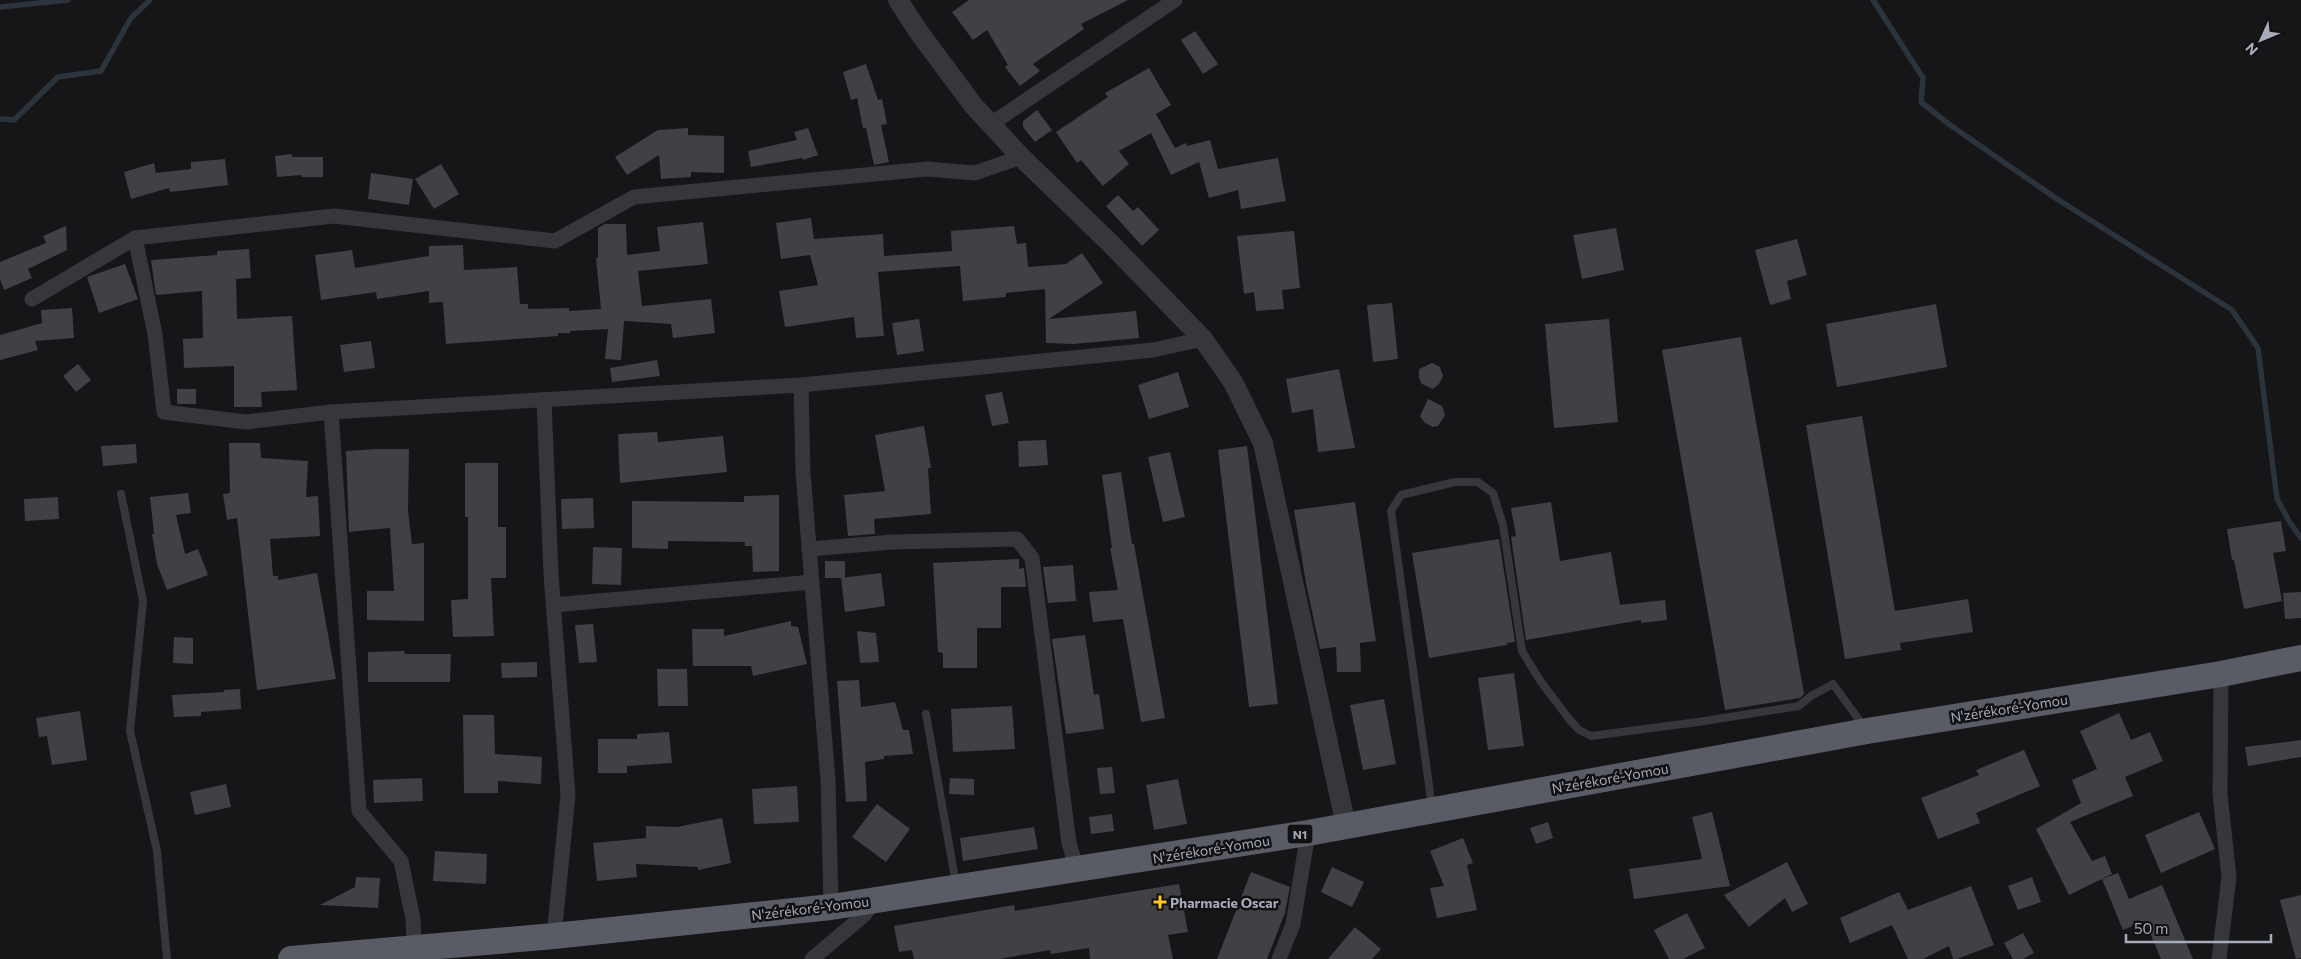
<svg xmlns="http://www.w3.org/2000/svg" width="2301" height="959" viewBox="0 0 2301 959" font-family="Commissioner,sans-serif">
<style>
.lines{fill:none;stroke-linecap:round;stroke-linejoin:round}
.stream{stroke:#2b333c;stroke-width:5.5}
.building{fill:#404045}
.service{stroke:#36373d;stroke-width:8}
.minor{stroke:#36373d;stroke-width:15}
.tertiary{stroke:#36373d;stroke-width:20}
.trunk{stroke:#5a5c65;stroke-width:26}
.poi-dot{fill:#fec527;stroke:#111013;stroke-width:2}
.labels{text-anchor:middle;dominant-baseline:central;stroke-width:5;stroke-linejoin:round;paint-order:stroke}
.shield{fill:#111013;stroke:#797c87;stroke-width:1}
.shield-label{font-size:12px;font-weight:bold;fill:#a6abb9}
.street-label{font-size:14px;fill:#a6abb9;stroke:#111013}
.poi-label{font-size:14px;font-weight:bold;fill:#a6abb9;stroke:#111013;text-anchor:start}
</style>
<rect width="100%" height="100%" fill="#161518"/>
<g class="lines">
<g class="stream">
<polyline points="1873,0 1923,78 1921,102 1950,125 2057,199 2232,310 2258,348 2277,499 2289,521 2301,538"/>
<polyline points="0,7 68,0"/>
<polyline points="0,119 14,120 58,77 101,71 131,18 150,0"/>
</g>
</g>
<g class="building">
<polygon points="969,0 1128,0 1081,24 1084,29 1033,64 1040,71 1020,86 1005,67 1008,65 987,30 973,40 952,12"/>
<polygon points="1195,31 1218,64 1203,74 1181,40"/>
<polygon points="866,64 878,100 882,99 887,124 881,125 889,162 874,165 866,128 863,128 857,98 851,100 843,72"/>
<polygon points="1149,68 1171,105 1156,114 1175,148 1186,143 1187,146 1210,140 1218,169 1278,158 1286,201 1241,209 1238,190 1209,198 1199,162 1171,175 1151,133 1119,151 1129,164 1103,186 1081,160 1077,163 1056,132 1108,97 1105,93"/>
<polygon points="1037,110 1052,130 1035,142 1023,127 1023,121"/>
<polygon points="688,128 688,135 724,136 724,173 691,172 691,177 661,179 659,155 627,175 615,157 658,130"/>
<polygon points="808,128 818,155 803,160 803,158 751,167 748,151 797,140 794,132"/>
<polygon points="292,154 292,157 323,157 323,177 302,177 301,175 277,177 275,156"/>
<polygon points="225,159 228,185 170,192 169,188 131,199 124,172 154,163 156,173 191,169 191,162"/>
<polygon points="441,164 459,194 434,209 415,179"/>
<polygon points="371,173 413,179 409,205 368,199"/>
<polygon points="1118,195 1133,211 1138,207 1159,230 1142,246 1106,206"/>
<polygon points="811,218 814,239 883,234 884,256 952,251 951,231 1014,226 1017,244 1026,243 1028,267 1066,264 1082,253 1103,283 1049,319 1136,311 1139,338 1073,344 1046,343 1045,289 1006,293 1006,297 963,301 960,266 878,272 884,336 856,338 854,317 785,327 779,291 818,285 810,255 781,259 776,223"/>
<polygon points="703,222 708,264 638,271 642,306 711,299 715,333 673,338 671,324 624,321 621,360 605,359 608,329 570,331 570,333 558,333 558,336 446,344 443,302 429,303 429,291 377,299 376,292 321,300 315,255 352,250 355,268 429,256 429,246 463,245 464,270 517,267 520,304 528,304 528,309 569,308 569,311 601,309 596,258 598,258 598,228 605,224 626,224 627,255 660,251 657,227"/>
<polygon points="66,226 67,250 28,269 32,278 4,290 0,279 0,262 46,243 43,236"/>
<polygon points="1616,228 1624,270 1582,279 1573,235"/>
<polygon points="1294,231 1300,288 1282,290 1284,309 1256,311 1254,292 1244,294 1237,236"/>
<polygon points="1797,239 1807,275 1787,281 1791,299 1770,305 1755,250"/>
<polygon points="249,249 251,278 236,279 237,319 292,316 297,390 261,392 262,407 234,407 234,366 184,368 183,339 203,338 202,291 156,295 151,260 217,255 217,251"/>
<polygon points="125,264 138,299 99,313 87,277"/>
<polygon points="1392,303 1398,359 1373,362 1367,305"/>
<polygon points="1936,304 1947,367 1837,387 1826,324"/>
<polygon points="72,308 74,338 35,341 38,350 0,360 0,335 42,323 41,310"/>
<polygon points="919,319 924,351 897,355 892,323"/>
<polygon points="1609,319 1618,422 1554,428 1545,324"/>
<polygon points="1741,337 1804,694 1800,698 1725,710 1662,350"/>
<polygon points="371,341 375,368 344,372 340,345"/>
<polygon points="657,360 660,376 612,382 610,368"/>
<polygon points="1432,363 1440,367 1443,376 1439,384 1433,389 1422,384 1419,378 1419,369"/>
<polygon points="78,364 91,380 76,392 63,376"/>
<polygon points="1339,369 1355,448 1318,452 1313,409 1292,413 1286,379"/>
<polygon points="1178,372 1189,407 1149,419 1138,385"/>
<rect x="177" y="389" width="19" height="15"/>
<polygon points="1002,392 1009,423 992,426 985,395"/>
<polygon points="1428,399 1442,406 1445,415 1438,426 1433,427 1425,423 1420,416"/>
<polygon points="1862,416 1895,611 1968,599 1973,632 1900,643 1901,650 1845,659 1806,425"/>
<polygon points="924,426 931,468 928,468 931,514 874,519 875,534 848,536 844,495 885,491 875,435"/>
<polygon points="657,432 658,442 723,436 727,472 620,483 618,434"/>
<polygon points="1046,440 1048,465 1019,467 1018,441"/>
<polygon points="229,443 260,443 261,458 308,461 306,497 318,496 320,536 270,539 273,576 278,576 278,580 317,573 336,679 257,690 237,518 227,520 223,494 230,493"/>
<polygon points="136,444 137,463 103,466 101,446"/>
<polygon points="1247,446 1278,704 1249,707 1218,450"/>
<polygon points="377,449 409,449 408,511 412,544 424,543 424,621 367,620 367,591 394,591 390,528 349,532 346,451"/>
<polygon points="1170,452 1185,517 1163,522 1148,457"/>
<polygon points="465,463 498,463 498,527 506,527 506,578 491,578 494,636 453,637 451,600 468,599 468,517 465,517"/>
<polygon points="1121,472 1132,544 1134,544 1165,718 1141,722 1123,619 1093,622 1089,592 1118,590 1110,548 1112,548 1102,475"/>
<polygon points="188,493 191,513 176,515 185,554 198,549 208,575 167,590 157,564 152,534 154,534 150,497"/>
<polygon points="779,495 779,571 753,572 752,546 745,546 745,542 668,541 668,549 632,548 632,501 744,502 744,496"/>
<polygon points="58,497 59,519 25,521 24,499"/>
<polygon points="593,498 594,528 562,529 561,499"/>
<polygon points="1355,502 1376,641 1360,643 1361,672 1337,672 1336,647 1320,649 1306,583 1294,510"/>
<polygon points="1551,502 1560,561 1611,552 1620,605 1665,600 1667,620 1641,623 1641,620 1526,640 1511,537 1516,536 1511,508"/>
<polygon points="2281,521 2286,551 2273,553 2282,601 2244,609 2234,560 2232,560 2227,529"/>
<polygon points="1499,539 1515,642 1507,643 1507,645 1429,658 1412,553"/>
<polygon points="593,547 622,548 621,585 592,584"/>
<polygon points="1019,559 1019,569 1024,568 1026,587 1001,587 1001,628 977,628 977,668 943,668 943,653 938,652 933,563"/>
<rect x="825" y="561" width="20" height="17"/>
<polygon points="1073,565 1076,601 1048,603 1043,567"/>
<polygon points="881,573 885,606 845,612 841,578"/>
<polygon points="2301,592 2301,618 2285,619 2283,593"/>
<polygon points="791,621 791,626 798,627 807,664 753,676 751,666 693,666 692,629 724,629 724,636"/>
<polygon points="593,624 597,662 579,663 575,625"/>
<polygon points="857,631 876,633 879,662 860,663"/>
<polygon points="1085,635 1094,695 1099,694 1104,729 1066,734 1052,639"/>
<polygon points="174,637 193,638 193,664 173,663"/>
<polygon points="404,651 405,654 451,654 450,682 368,682 368,652"/>
<polygon points="537,662 537,677 502,678 501,663"/>
<polygon points="657,669 687,669 688,706 658,706"/>
<polygon points="1514,673 1524,746 1488,750 1478,678"/>
<polygon points="859,680 861,707 895,702 903,730 909,730 913,754 884,756 884,759 865,762 867,801 846,802 837,681"/>
<polygon points="240,689 241,709 201,712 201,716 174,717 172,695 224,692 224,690"/>
<polygon points="1384,699 1396,764 1363,770 1350,705"/>
<polygon points="1012,706 1015,749 953,752 951,709"/>
<polygon points="80,711 87,760 52,765 47,736 39,737 36,718"/>
<polygon points="2119,713 2131,740 2150,732 2163,761 2125,777 2133,796 2070,822 2092,861 2105,856 2112,874 2069,895 2036,829 2081,803 2072,780 2097,769 2080,731"/>
<polygon points="463,715 494,715 495,754 542,757 541,784 498,781 498,793 464,793"/>
<polygon points="669,732 672,763 627,766 627,773 598,773 598,739 637,739 637,734"/>
<polygon points="2301,740 2301,757 2248,766 2245,747"/>
<polygon points="2024,750 2040,786 1976,813 1980,823 1938,839 1921,798 1979,775 1976,770"/>
<polygon points="1112,767 1115,793 1100,794 1097,768"/>
<polygon points="422,778 423,801 374,803 373,780"/>
<polygon points="950,778 974,779 974,795 949,794"/>
<polygon points="1178,779 1187,824 1154,830 1146,785"/>
<polygon points="226,784 231,807 195,815 190,792"/>
<polygon points="797,786 799,822 754,824 752,789"/>
<polygon points="877,804 910,829 886,862 852,837"/>
<polygon points="1712,812 1730,886 1634,899 1629,869 1702,859 1692,817"/>
<polygon points="2199,812 2215,849 2161,873 2145,835"/>
<polygon points="1112,814 1114,831 1091,834 1089,817"/>
<polygon points="722,818 731,863 698,870 698,867 636,864 637,877 597,881 593,843 646,838 646,826 677,827"/>
<polygon points="1548,822 1553,838 1536,844 1530,828"/>
<polygon points="1034,827 1038,849 963,861 960,838"/>
<polygon points="1463,838 1473,863 1467,865 1477,910 1437,918 1430,888 1444,886 1430,851"/>
<polygon points="435,851 487,854 486,884 433,881"/>
<polygon points="1787,862 1808,904 1792,912 1785,898 1749,927 1724,895"/>
<polygon points="1332,867 1364,882 1352,907 1321,892"/>
<polygon points="1251,872 1290,887 1285,913 1267,959 1217,959"/>
<polygon points="2118,873 2129,899 2162,885 2193,959 2161,959 2145,921 2123,930 2102,879"/>
<polygon points="356,877 380,878 378,908 320,905 355,887"/>
<polygon points="2032,877 2041,902 2018,910 2008,886"/>
<polygon points="1179,884 1188,932 1168,935 1173,959 1090,959 1089,948 1051,954 1050,950 1000,959 914,959 912,950 899,952 894,926 1014,905 1015,911"/>
<polygon points="1971,886 1994,945 1957,959 1953,959 1949,946 1923,959 1908,959 1892,925 1850,943 1840,918 1899,892 1908,910"/>
<polygon points="2301,895 2301,958 2296,959 2280,900"/>
<polygon points="1687,913 1705,948 1683,959 1669,959 1654,930"/>
<polygon points="1355,927 1381,949 1372,959 1328,959"/>
<polygon points="2023,933 2034,953 2023,959 2013,959 2004,943"/>
</g>
<g class="lines">
<g class="service">
<polyline points="121,494 143,601 130,731 157,851 167,959"/>
<polyline points="926,714 956,884"/>
<polyline points="1432,807 1391,511 1401,495 1455,482 1478,482 1493,493 1503,525 1522,651 1541,682 1570,720 1579,730 1591,736 1698,722 1799,706 1811,696 1833,684 1865,728"/>
</g>
<g class="minor">
<polyline points="991,124 1175,0"/>
<polyline points="135,238 155,334 164,412 246,422 331,412 801,385 1153,350 1203,339"/>
<polyline points="32,299 135,238 334,216 555,241 634,197 927,169 975,173 1021,157"/>
<polyline points="801,385 803,473 828,780 831,907"/>
<polyline points="544,400 551,574 568,795 554,936"/>
<polyline points="331,412 359,811 401,861 413,919 414,947"/>
<polyline points="809,549 893,542 1017,539 1032,558 1069,843 1077,870"/>
<polyline points="553,605 812,582"/>
<polyline points="812,959 864,915 875,900"/>
<polyline points="1279,959 1293,924 1308,833"/>
<polyline points="2219,959 2229,877 2220,794 2221,674"/>
</g>
<polyline class="tertiary" points="898,0 918,31 973,105 1021,157 1110,243 1203,339 1233,382 1263,443 1346,826"/>
<polyline class="trunk" points="291,959 554,936 831,907 1308,833 1867,731 2221,674 2301,658"/>
</g>
<path class="poi-dot" d="M1157.5 894.5h5v5h5v5h-5v5h-5v-5h-5v-5h5z"/>
<g class="labels">
<rect class="shield" x="1287.5" y="824.5" width="25" height="19" rx="4"/>
<g class="shield-label">
<text x="1300" y="834">N1</text>
</g>
<g class="street-label">
<text transform="translate(2009 708) rotate(-9)">N'zérékoré-Yomou</text>
<text transform="translate(1610 778) rotate(-10)">N'zérékoré-Yomou</text>
<text transform="translate(1211 849) rotate(-9)">N'zérékoré-Yomou</text>
<text transform="translate(810 908) rotate(-7)">N'zérékoré-Yomou</text>
</g>
<g class="poi-label">
<text x="1170" y="902">Pharmacie Oscar</text>
</g>
</g>
<g transform="translate(2261 40) rotate(226)" stroke="#111013" stroke-width="4" paint-order="stroke">
<path d="M0-4L9 19L0 12L-9 19Z" fill="#a6abb9"/>
<text y="-8" font-size="14" font-weight="bold" text-anchor="middle" fill="#a6abb9">N</text>
</g>
<path d="M2126 934v8h145v-8" fill="none" stroke="#a6abb9" stroke-width="2.5"/>
<text x="2134" y="934" font-size="15" fill="#a6abb9" stroke="#111013" stroke-width="4" paint-order="stroke">50 m</text>
</svg>
